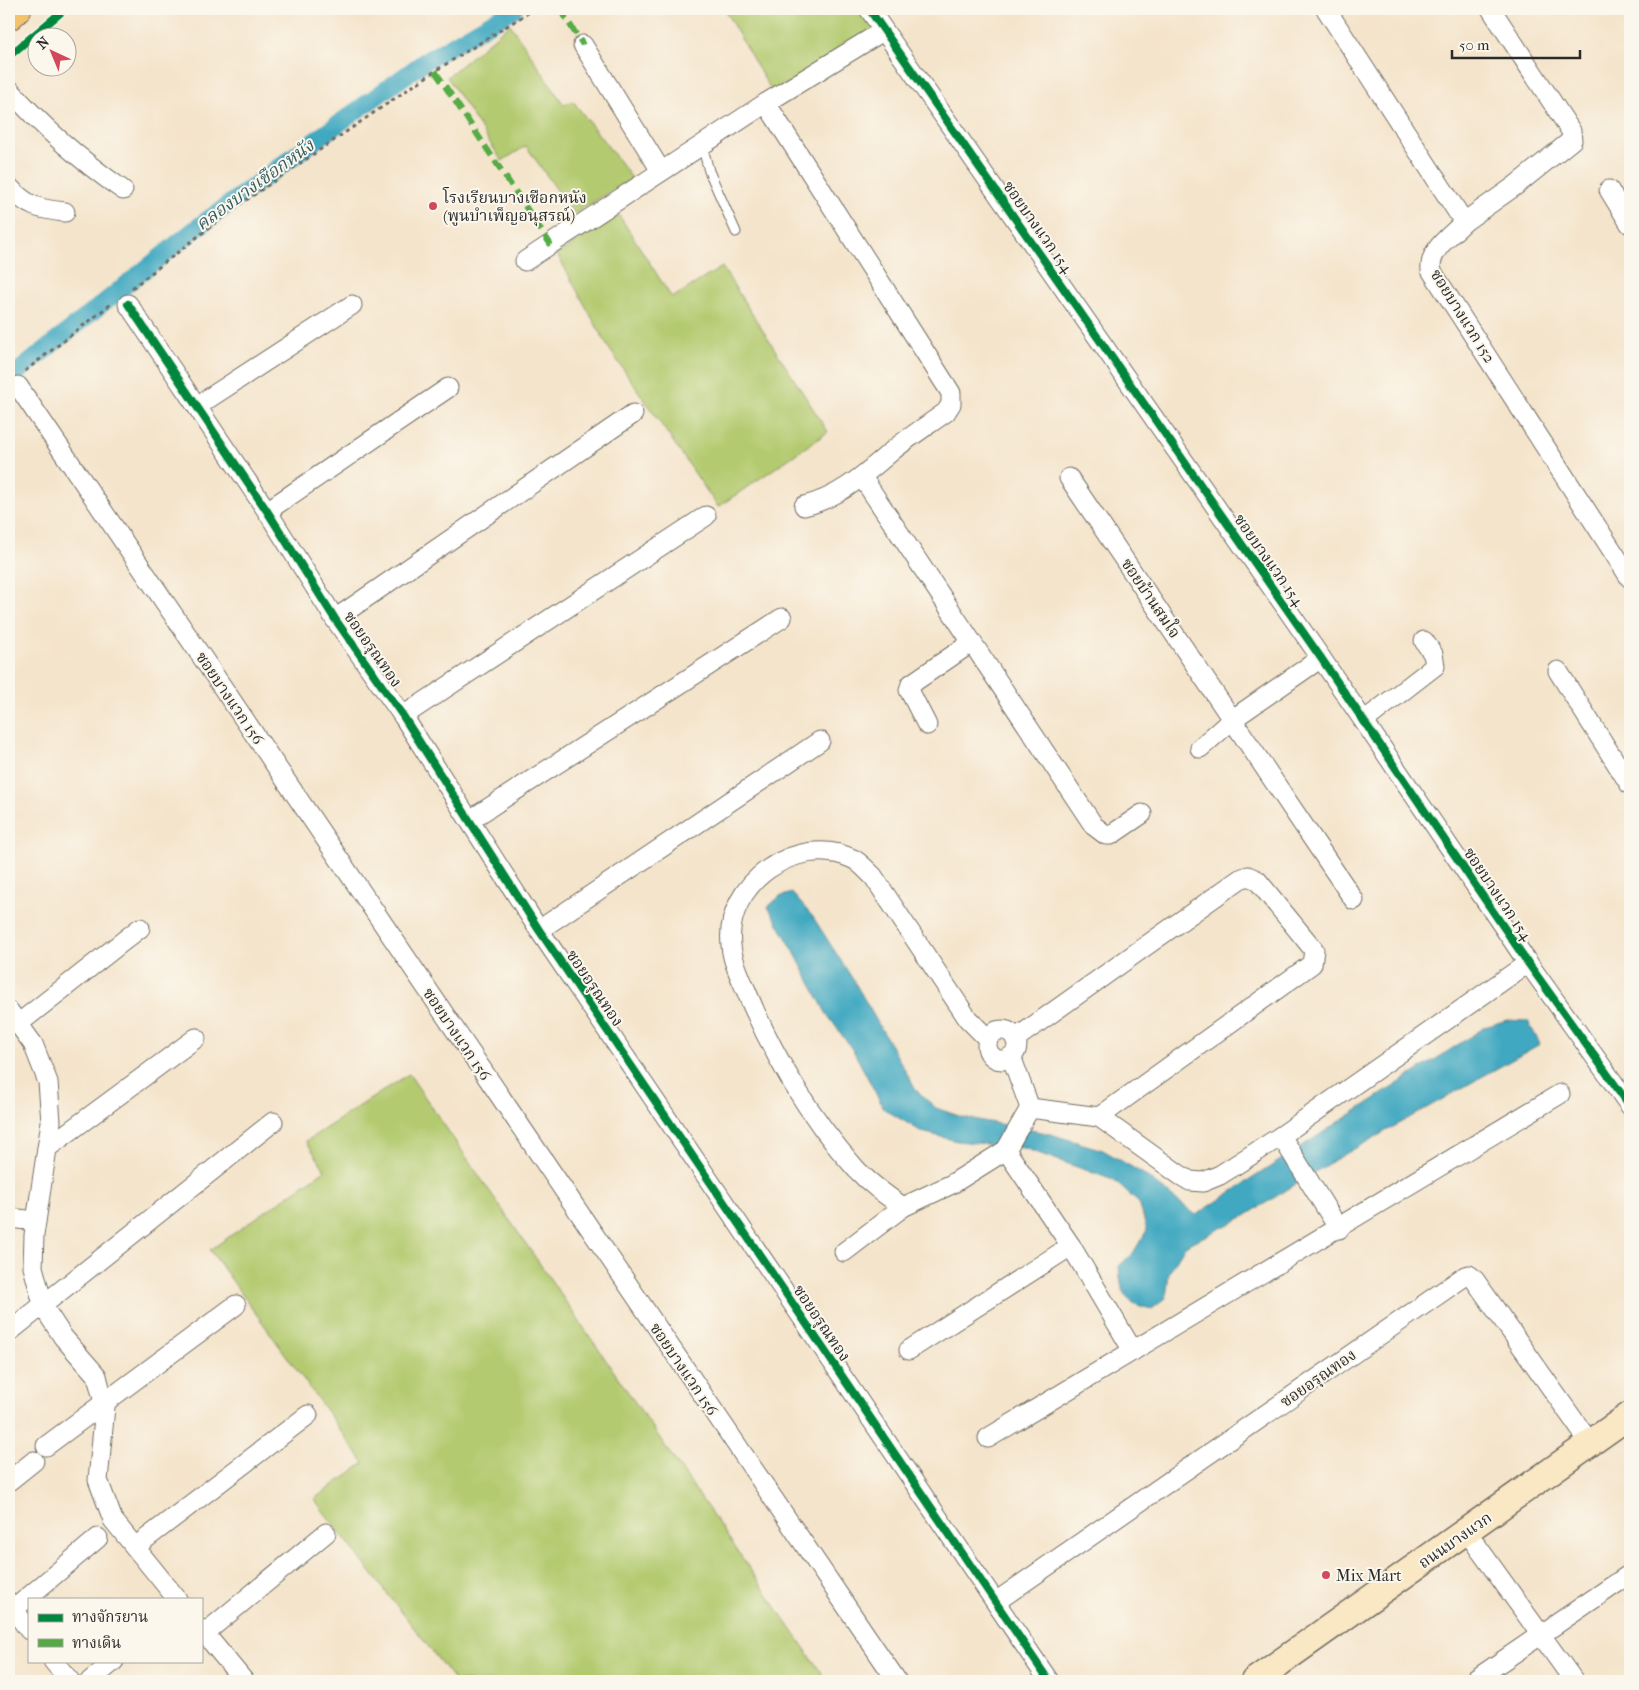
<svg xmlns="http://www.w3.org/2000/svg" width="1639" height="1690" viewBox="0 0 1639 1690" font-family="'IM FELL French Canon','Noto Serif Thai',serif">
<style>
.green{fill:#b3ca6f;stroke:#6f7a4d}
.water{fill:#41a8c1;stroke:#366a76}
.lines{fill:none;stroke-linecap:round;stroke-linejoin:round}
.canal{stroke:#41a8c1;stroke-width:18}
.lane-casing{stroke:#716c63;stroke-width:11}
.street-casing{stroke:#716c63;stroke-width:21}
.secondary-casing{stroke:#716c63;stroke-width:29}
.primary-casing{stroke:#716c63;stroke-width:30}
.path{stroke:#716c63;stroke-width:3;stroke-dasharray:4 4;stroke-linecap:butt}
.lane{stroke:#fff;stroke-width:9}
.street{stroke:#fff;stroke-width:19}
.secondary{stroke:#fae7c3;stroke-width:26}
.primary{stroke:#f3c26a;stroke-width:28}
.quiet{stroke:#54ab44;stroke-width:6;stroke-dasharray:12 6;stroke-linecap:butt}
.cycleway-casing{stroke:#fbf7ec;stroke-width:11}
.cycleway{stroke:#00873e;stroke-width:8}
.poi-dot{fill:#d1495b;stroke:#fbf7ec;stroke-width:2}
.labels{text-anchor:middle;dominant-baseline:central;stroke-width:4;stroke-linejoin:round;paint-order:stroke}
.poi-label{font-size:16px;fill:#2b2b2b;stroke:#fbf7ec;text-anchor:start}
.street-label{font-size:16px;fill:#2b2b2b;stroke:#fbf7ec}
.water-label{font-size:18px;font-style:italic;fill:#345d67;stroke:#fbf7ec}
</style>
<rect width="100%" height="100%" fill="#fbf7ec"/>
<filter id="ink" filterUnits="userSpaceOnUse"><feTurbulence type="fractalNoise" baseFrequency=".02" numOctaves="2"/><feDisplacementMap in="SourceGraphic" scale="10" xChannelSelector="R" yChannelSelector="G"/><feConvolveMatrix kernelMatrix="1 2 1 2 8 2 1 2 1" color-interpolation-filters="sRGB"/></filter>
<filter id="wash" filterUnits="userSpaceOnUse"><feTurbulence type="fractalNoise" baseFrequency=".0096" numOctaves="4" result="noise"/><feDisplacementMap in="SourceGraphic" scale="20" xChannelSelector="R" yChannelSelector="G"/><feGaussianBlur stdDeviation="1.12" result="paint"/><feColorMatrix in="noise" values="0 0 0 0 0 0 0 0 0 0 0 0 0 0 0 0 0 1.4 0 .05"/><feComposite in="paint" operator="in"/></filter>
<g filter="url(#wash)">
<rect width="100%" height="100%" fill="#f4e4cb"/>
<g class="green">
<polygon points="724,9 881,9 890,26 772,92"/>
<polygon points="510,24 564,105 573,101 632,178 574,214 526,146 502,161 447,77"/>
<polygon points="619,215 672,298 722,267 828,432 718,507 608,347 557,254"/>
<polygon points="409,1074 827,1681 455,1681 314,1499 364,1463 210,1250 325,1170 306,1141"/>
</g>
<path class="water" d="M792,893L813,917L854,981L917,1091L936,1108L962,1117L1047,1133L1103,1150L1142,1173L1196,1215L1485,1027L1507,1020L1528,1021L1540,1044L1333,1161L1245,1216L1185,1246L1169,1273L1166,1298L1152,1309C1123,1303 1121,1294 1119,1266L1133,1253L1147,1230L1139,1203L1113,1180L1024,1148L957,1141L922,1132L884,1109L854,1052L826,1013L792,948L768,907L779,897Z"/>
<g class="lines">
<polyline class="canal" points="9,379 194,230 309,145 424,62 514,9"/>
</g>
</g>
<g filter="url(#ink)">
<g class="lines">
<g class="lane-casing">
<polyline id="lane" points="702,145 709,171 736,232"/>
</g>
<g class="street-casing">
<g id="street">
<polyline points="869,9 1321,658 1528,963 1630,1106"/>
<path d="M1326,9L1464,222C1451,236 1429,249 1431,270L1630,578"/>
<polyline points="583,45 661,171"/>
<path d="M9,89C43,128 80,160 123,190"/>
<path d="M766,103L951,393V404L946,412C928,425 909,437 892,451C865,474 839,498 804,506"/>
<path d="M9,187C28,207 38,209 65,212"/>
<polyline points="1609,190 1630,224"/>
<polyline points="1464,222 1515,186 1572,140 1571,131 1491,9"/>
<polyline points="525,261 766,103 883,31"/>
<polyline points="128,304 267,511 335,619 403,716 539,930 1049,1681"/>
<polyline points="18,386 897,1681"/>
<polyline points="197,406 352,305"/>
<polyline points="862,477 1094,826 1106,835 1111,835 1142,814"/>
<polyline points="1069,478 1354,900"/>
<polyline points="267,511 448,388"/>
<polyline points="335,619 633,414"/>
<polyline points="1558,671 1630,785"/>
<polyline points="403,716 706,516"/>
<polyline points="1364,721 1435,666 1433,654 1424,641"/>
<polyline points="927,725 909,690 911,684 971,643"/>
<polyline points="1200,748 1233,719 1321,658"/>
<polyline points="470,820 782,618"/>
<polyline points="539,930 820,741"/>
<polyline points="9,1011 33,1044 48,1082 51,1122 34,1235 33,1267 44,1308 63,1337 97,1376 105,1407 98,1480 113,1520 177,1599"/>
<polyline points="18,1024 140,928"/>
<circle cx="1002" cy="1045" r="15"/>
<path d="M988,1039L968,1019L873,876C867,871 860,862 853,859C797,832 724,884 731,945C732,960 739,974 745,988C771,1052 809,1117 856,1169C870,1184 886,1195 903,1207L952,1184L1006,1150"/>
<polyline points="1015,1039 1240,879 1248,876 1257,880 1314,950 1312,964 1099,1117"/>
<polyline points="1011,1056 1030,1108"/>
<polyline points="1281,1136 1339,1229"/>
<polyline points="47,1148 196,1038"/>
<polyline points="9,1218 36,1221"/>
<polyline points="844,1252 903,1207"/>
<polyline points="9,1332 273,1122"/>
<polyline points="909,1350 1071,1246"/>
<polyline points="1133,1351 1071,1246 1006,1150 1030,1108 1099,1117 1180,1175 1190,1181 1203,1182 1220,1175 1281,1136 1528,963"/>
<polyline points="988,1438 1560,1094"/>
<polyline points="46,1446 236,1305"/>
<polyline points="9,1481 34,1461"/>
<polyline points="1467,1532 1574,1681"/>
<polyline points="135,1547 308,1415"/>
<polyline points="997,1601 1465,1276 1469,1275 1474,1279 1590,1443"/>
<polyline points="9,1603 29,1630"/>
<polyline points="13,1610 98,1538"/>
<polyline points="201,1629 244,1681"/>
<polyline points="205,1633 326,1533"/>
<polyline points="53,1661 70,1681"/>
<polyline points="90,1681 114,1661"/>
<polyline points="1473,1681 1630,1574"/>
</g>
</g>
<g class="secondary-casing">
<polyline id="secondary" points="1254,1681 1630,1415"/>
</g>
<g class="primary-casing">
<polyline id="primary" points="9,16 17,9"/>
</g>
<g class="path">
<polyline points="132,288 233,209 435,71 534,9"/>
<polyline points="25,371 111,304"/>
</g>
<use href="#lane" class="lane"/>
<use href="#street" class="street"/>
<use href="#secondary" class="secondary"/>
<use href="#primary" class="primary"/>
<g class="quiet">
<polyline points="560,9 583,45"/>
<polyline points="435,71 551,245"/>
</g>
<g class="cycleway-casing">
<g id="cycleway">
<polyline points="869,9 1321,658 1528,963 1630,1106"/>
<polyline points="9,56 65,9"/>
<polyline points="128,304 267,511 335,619 403,716 539,930 1049,1681"/>
</g>
</g>
<use href="#cycleway" class="cycleway"/>
</g>
</g>
<g class="poi-dot">
<circle cx="433" cy="206" r="5"/>
<circle cx="1326" cy="1575" r="5"/>
</g>
<g class="labels">
<g class="poi-label">
<text x="443" y="197">โรงเรียนบางเชือกหนัง<tspan x="443" dy="18">(พูนบำเพ็ญอนุสรณ์)</tspan></text>
<text x="1336" y="1575">Mix Mart</text>
</g>
<g class="street-label">
<text transform="translate(1038 227) rotate(55)">ซอยบางแวก 154</text>
<text transform="translate(1463 316) rotate(58)">ซอยบางแวก 152</text>
<text transform="translate(1269 560) rotate(55)">ซอยบางแวก 154</text>
<text transform="translate(1151 598) rotate(56)">ซอยบ้านสมใจ</text>
<text transform="translate(373 649) rotate(55)">ซอยอรุณทอง</text>
<text transform="translate(230 698) rotate(56)">ซอยบางแวก 156</text>
<text transform="translate(1498 894) rotate(56)">ซอยบางแวก 154</text>
<text transform="translate(595 988) rotate(56)">ซอยอรุณทอง</text>
<text transform="translate(457 1034) rotate(56)">ซอยบางแวก 156</text>
<text transform="translate(822 1323) rotate(56)">ซอยอรุณทอง</text>
<text transform="translate(684 1369) rotate(56)">ซอยบางแวก 156</text>
<text transform="translate(1318 1378) rotate(-35)">ซอยอรุณทอง</text>
<text transform="translate(1455 1540) rotate(-35)">ถนนบางแวก</text>
</g>
<g class="water-label">
<text transform="translate(255 185) rotate(-36)">คลองบางเชือกหนัง</text>
</g>
</g>
<rect width="1639" height="1690" fill="none" stroke="#fbf7ec" stroke-width="30"/>
<rect x="28" y="1598" width="175" height="65" fill="#fbf7ec" stroke="#a8a59f"/>
<rect x="38" y="1614" width="25" height="8" fill="#00873e" stroke="#a8a59f"/>
<text x="72" y="1622" font-size="15" fill="#2b2b2b">ทางจักรยาน</text>
<rect x="38" y="1639" width="25" height="8" fill="#54ab44" stroke="#a8a59f"/>
<text x="72" y="1648" font-size="15" fill="#2b2b2b">ทางเดิน</text>
<g transform="translate(52 52) rotate(316)"><circle r="24" fill="#fbf7ec" stroke="#a8a59f"/>
<path d="M0-4L9 19L0 12L-9 19Z" fill="#d1495b"/>
<text y="-8" font-size="14" font-weight="bold" text-anchor="middle" fill="#2b2b2b">N</text>
</g>
<path d="M1452 50v8h128v-8" fill="none" stroke="#2b2b2b" stroke-width="2.5"/>
<text x="1459" y="50" font-size="15" fill="#2b2b2b" stroke="#fbf7ec" stroke-width="4" paint-order="stroke">50 m</text>
</svg>
